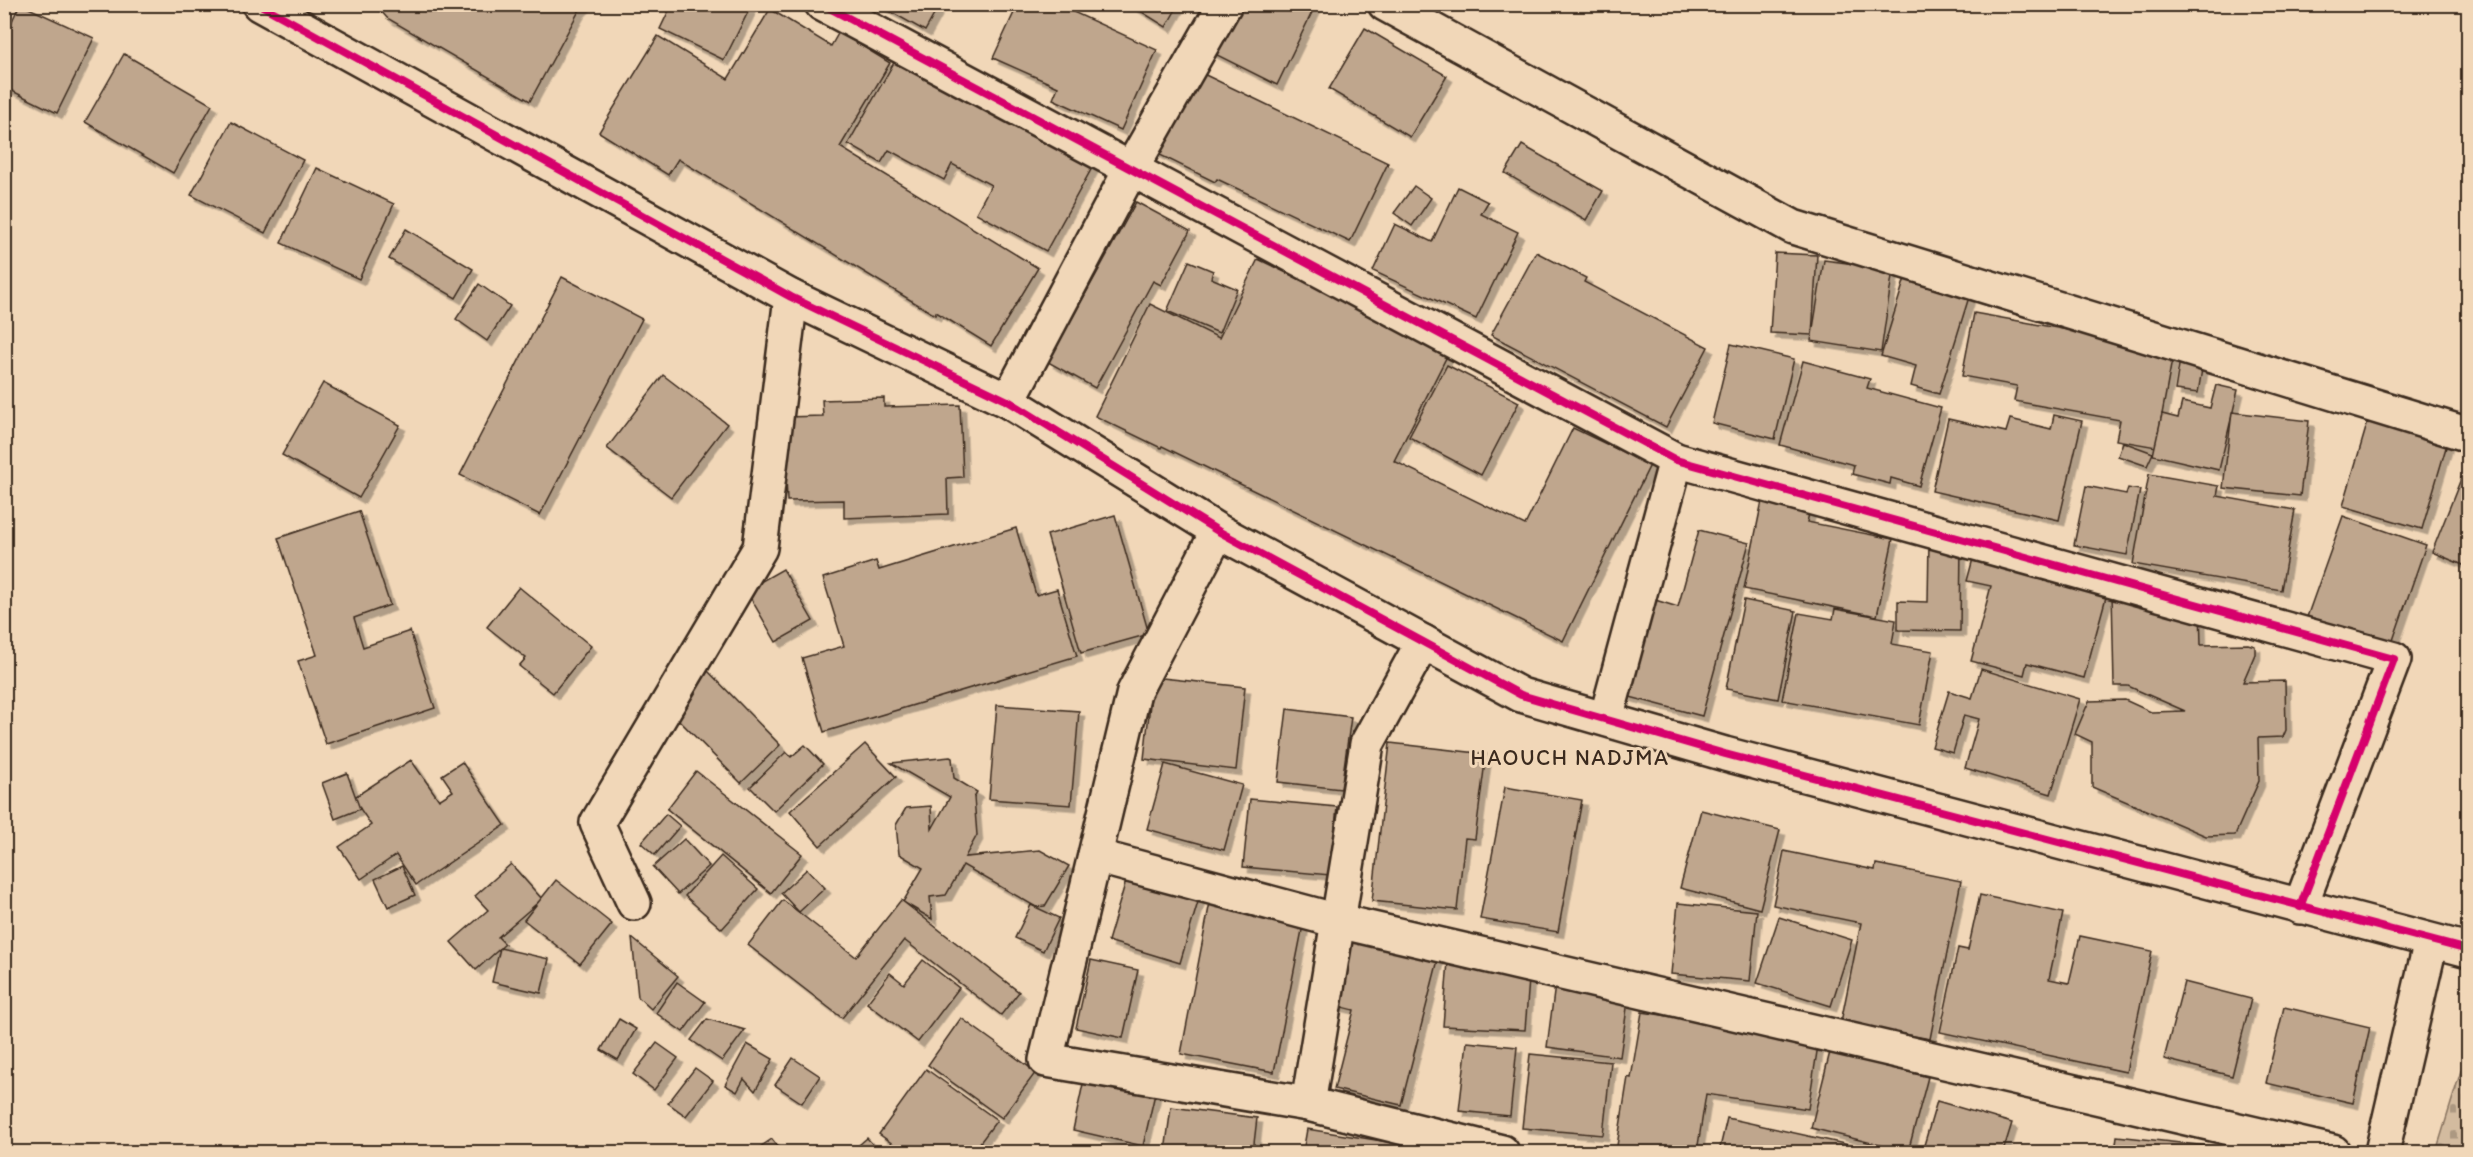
<svg xmlns="http://www.w3.org/2000/svg" width="2473" height="1157" viewBox="0 0 2473 1157" font-family="Itim,sans-serif">
<style>
.cemetery{fill:url(#cemetery-stones);stroke:#87725e;stroke-width:1.5}
.building{fill:#bfa68d;stroke:#3b2a1e;stroke-width:1.5;filter:url(#shadow)}
.lines{fill:none;stroke-linecap:round;stroke-linejoin:round}
.street-casing{stroke:#3b2a1e;stroke-width:38}
.street{stroke:#f1d7b8;stroke-width:33}
.cycleway-casing{stroke:#f1d7b8;stroke-width:11}
.cycleway{stroke:#d6006c;stroke-width:8}
.labels{text-anchor:middle;dominant-baseline:central;stroke-width:6;stroke-linejoin:round;paint-order:stroke}
.quarter-label{font-size:22px;letter-spacing:1.5px;fill:#3b2a1e;stroke:#f1d7b8}
</style>
<defs>
<pattern id="cemetery-stones" width="16" height="16" patternUnits="userSpaceOnUse" patternTransform="scale(1.5)"><rect width="16" height="16" fill="#d3bb9f"/><path d="M2 7V4a2 2 0 0 1 4 0v3zM10 15v-3a2 2 0 0 1 4 0v3z" fill="#ac9881"/></pattern>
<filter id="shadow"><feDropShadow dx="5.5" dy="5.5" stdDeviation="0" flood-color="#0004"/></filter>
</defs>
<rect width="100%" height="100%" fill="#f1d7b8"/>
<filter id="ink" filterUnits="userSpaceOnUse"><feTurbulence type="fractalNoise" baseFrequency=".0167" numOctaves="2"/><feDisplacementMap in="SourceGraphic" scale="12" xChannelSelector="R" yChannelSelector="G"/><feConvolveMatrix kernelMatrix="1 2 1 2 8 2 1 2 1" color-interpolation-filters="sRGB"/></filter>
<g filter="url(#ink)">
<polygon class="cemetery" points="2468,1048 2468,1152 2436,1152"/>
<g class="building">
<polygon points="20,4 94,38 57,113 4,87 4,38"/>
<polygon points="375,4 475,4 486,11 490,4 586,4 579,11 530,101 387,18"/>
<polygon points="672,4 752,4 724,60 660,29"/>
<polygon points="877,4 940,4 925,31"/>
<polygon points="1018,4 1056,4 1157,50 1121,130 1053,99 1058,87 993,58"/>
<polygon points="1129,4 1179,4 1166,27"/>
<polygon points="1232,4 1316,4 1277,85 1209,51"/>
<polygon points="770,9 831,46 839,32 890,63 840,147 1038,268 991,346 936,312 935,315 678,159 668,175 599,132 658,36 728,79"/>
<polygon points="1365,28 1447,76 1410,137 1329,89"/>
<polygon points="124,54 212,105 173,173 85,122"/>
<polygon points="896,59 1093,166 1046,251 976,213 991,185 952,164 944,180 889,150 881,163 848,144"/>
<polygon points="1193,69 1388,163 1350,242 1217,179 1215,182 1154,152"/>
<polygon points="231,122 303,160 265,233 191,195"/>
<polygon points="1522,145 1603,191 1586,220 1505,173"/>
<polygon points="317,168 394,204 359,279 281,243"/>
<polygon points="1414,186 1431,198 1412,226 1394,213"/>
<polygon points="1458,187 1488,202 1481,214 1518,232 1476,319 1373,271 1395,224 1432,242"/>
<polygon points="1136,202 1190,231 1161,285 1153,281 1095,388 1048,362"/>
<polygon points="406,229 473,269 456,298 389,259"/>
<polygon points="1536,252 1586,278 1584,282 1708,347 1666,427 1491,335"/>
<polygon points="1775,253 1817,255 1812,335 1770,333"/>
<polygon points="1258,259 1449,352 1394,461 1525,525 1573,428 1650,465 1563,641 1162,446 1161,448 1095,416 1150,304 1219,338"/>
<polygon points="1824,260 1893,269 1881,352 1811,341"/>
<polygon points="1189,261 1213,271 1211,278 1237,289 1219,333 1167,311"/>
<polygon points="562,277 642,319 540,515 460,475"/>
<polygon points="1905,278 1969,297 1939,394 1911,386 1916,366 1881,356"/>
<polygon points="479,284 510,306 487,341 456,319"/>
<polygon points="1974,313 2174,349 2156,447 2116,440 2120,420 2014,401 2017,386 1962,376"/>
<polygon points="1731,344 1794,359 1775,439 1712,423"/>
<polygon points="2180,359 2203,363 2198,393 2175,390"/>
<polygon points="1803,361 1870,379 1867,388 1941,408 1919,486 1891,478 1890,484 1852,474 1854,465 1780,445"/>
<polygon points="1447,365 1519,402 1481,475 1409,437"/>
<polygon points="663,375 727,424 671,497 607,448"/>
<polygon points="323,383 400,425 359,498 282,455"/>
<polygon points="2216,385 2238,390 2219,470 2153,455 2162,414 2178,418 2182,402 2210,408"/>
<polygon points="884,398 884,407 960,405 963,477 947,478 948,514 844,518 844,500 787,501 784,417 823,416 822,400"/>
<polygon points="2232,412 2309,421 2300,496 2223,488"/>
<polygon points="2054,415 2082,421 2059,520 1932,491 1948,419 2006,432 2010,419 2051,429"/>
<polygon points="2368,421 2447,444 2422,529 2343,506"/>
<polygon points="2123,442 2153,453 2147,466 2118,456"/>
<polygon points="2468,461 2468,567 2432,552"/>
<polygon points="2149,474 2219,486 2217,496 2295,510 2281,590 2133,564"/>
<polygon points="2086,486 2126,494 2128,488 2140,490 2127,555 2074,545"/>
<polygon points="1763,496 1811,506 1807,522 1893,539 1877,616 1744,589"/>
<polygon points="359,511 390,605 354,618 363,647 410,631 435,708 326,744 298,661 317,655 278,538"/>
<polygon points="1115,515 1149,634 1081,653 1047,535"/>
<polygon points="2343,516 2426,545 2391,646 2307,617"/>
<polygon points="1016,528 1036,595 1057,589 1077,656 824,732 802,658 844,646 823,578 876,561 879,570"/>
<polygon points="1699,530 1749,543 1702,716 1626,696 1652,599 1678,607"/>
<polygon points="1929,541 1961,542 1960,631 1898,630 1898,601 1928,602"/>
<polygon points="1975,551 2109,586 2084,678 2027,663 2024,675 1971,661 1991,586 1967,581"/>
<polygon points="783,569 813,621 776,642 746,590"/>
<polygon points="519,587 591,646 553,693 519,666 526,658 487,627"/>
<polygon points="2112,593 2200,607 2201,645 2248,644 2255,646 2255,654 2243,682 2285,681 2286,730 2283,737 2258,738 2259,781 2235,835 2206,836 2092,787 2092,742 2075,734 2089,701 2125,700 2151,712 2185,711 2128,686 2114,686"/>
<polygon points="1744,600 1796,611 1778,699 1726,689"/>
<polygon points="1835,609 1896,620 1892,644 1933,651 1919,725 1782,700 1799,613 1833,619"/>
<polygon points="1981,669 2080,699 2051,794 1965,768 1979,719 1964,715 1953,753 1932,747 1949,691 1972,698"/>
<polygon points="708,671 780,745 741,783 668,709"/>
<polygon points="1153,677 1245,687 1236,770 1144,759"/>
<polygon points="997,705 1079,711 1071,805 989,799"/>
<polygon points="1287,709 1351,717 1341,789 1278,782"/>
<polygon points="1390,743 1486,754 1475,839 1465,838 1457,910 1372,901"/>
<polygon points="865,744 896,777 820,846 790,811"/>
<polygon points="805,745 823,764 774,811 750,787 786,752 791,757"/>
<polygon points="950,757 952,758 954,778 977,792 974,797 977,835 965,857 1040,850 1069,866 1045,906 1036,907 963,865 946,895 930,897 932,919 903,902 923,868 899,854 896,825 906,808 931,806 932,829 950,797 891,763"/>
<polygon points="411,760 439,800 453,791 442,775 462,762 505,825 416,885 396,855 361,879 339,847 371,825 353,798"/>
<polygon points="1165,764 1242,785 1224,850 1147,829"/>
<polygon points="696,771 802,854 771,893 667,809"/>
<polygon points="347,773 360,809 335,819 322,783"/>
<polygon points="1505,787 1582,800 1558,932 1480,919"/>
<polygon points="1250,799 1337,807 1330,875 1243,867"/>
<polygon points="1701,810 1780,830 1760,909 1680,888"/>
<polygon points="666,814 680,826 655,855 641,843"/>
<polygon points="684,839 709,866 678,894 653,867"/>
<polygon points="1784,851 1875,870 1876,864 1961,881 1930,1039 1841,1022 1861,923 1773,905"/>
<polygon points="721,856 758,889 722,929 685,896"/>
<polygon points="511,864 542,899 498,937 505,944 476,970 451,942 488,910 475,896"/>
<polygon points="1131,864 1203,885 1180,963 1108,941"/>
<polygon points="402,866 415,895 388,907 375,879"/>
<polygon points="807,869 825,888 799,912 781,893"/>
<polygon points="556,880 612,924 580,964 524,920"/>
<polygon points="1980,895 2063,913 2049,979 2069,983 2080,936 2152,951 2126,1072 1940,1032 1958,948 1968,950"/>
<polygon points="783,900 856,957 901,900 1019,992 1001,1015 904,940 842,1018 748,945"/>
<polygon points="1210,902 1304,920 1274,1072 1181,1054"/>
<polygon points="1678,903 1757,911 1750,981 1671,974"/>
<polygon points="1031,905 1059,918 1043,951 1015,938"/>
<polygon points="1779,917 1852,940 1831,1006 1757,983"/>
<polygon points="1352,935 1439,956 1401,1105 1334,1089 1354,1010 1334,1005"/>
<polygon points="632,938 678,976 651,1009 638,997"/>
<polygon points="500,948 549,959 541,993 492,982"/>
<polygon points="923,960 959,988 918,1042 867,1003 890,973 904,984"/>
<polygon points="1091,960 1138,970 1123,1038 1076,1028"/>
<polygon points="1448,961 1530,967 1525,1030 1443,1026"/>
<polygon points="1556,977 1630,987 1620,1057 1547,1047"/>
<polygon points="677,982 705,1002 683,1032 656,1013"/>
<polygon points="2184,982 2251,999 2232,1076 2164,1059"/>
<polygon points="2284,1007 2370,1027 2353,1103 2266,1083"/>
<polygon points="1642,1012 1819,1039 1808,1109 1706,1094 1697,1152 1616,1152 1628,1077 1631,1078"/>
<polygon points="961,1018 1036,1072 1002,1118 928,1065"/>
<polygon points="619,1019 636,1029 618,1060 601,1050"/>
<polygon points="707,1019 745,1030 722,1061 691,1040"/>
<polygon points="1467,1042 1517,1047 1510,1116 1459,1111"/>
<polygon points="657,1043 678,1058 654,1090 633,1074"/>
<polygon points="747,1044 773,1059 755,1091 744,1079 737,1092 725,1085"/>
<polygon points="1830,1052 1928,1077 1908,1152 1811,1128"/>
<polygon points="1530,1054 1611,1062 1603,1135 1522,1128"/>
<polygon points="793,1058 820,1076 802,1103 775,1085"/>
<polygon points="695,1068 713,1081 686,1116 668,1103"/>
<polygon points="926,1069 997,1120 973,1152 904,1152 879,1134"/>
<polygon points="1086,1070 1157,1085 1143,1146 1073,1130"/>
<polygon points="1937,1101 2012,1123 2003,1152 1922,1152"/>
<polygon points="1171,1107 1257,1118 1253,1152 1165,1152"/>
<polygon points="1727,1118 1881,1152 1719,1152"/>
<polygon points="1307,1129 1451,1152 1303,1152"/>
<polygon points="2117,1136 2262,1152 2115,1152"/>
<polygon points="867,1138 880,1152 851,1152"/>
<polygon points="772,1139 782,1152 755,1152 754,1151"/>
</g>
<g class="lines">
<g class="street-casing">
<g id="street">
<polyline points="259,4 791,297 1008,401 1218,531 1521,695 1725,754 2468,950"/>
<polyline points="822,4 1676,460 2394,659 2300,907"/>
<polyline points="1385,4 1793,227 2466,434"/>
<polyline points="1008,401 1131,169 1225,4"/>
<polyline points="1218,531 1134,692 1046,1060 1308,1104 1502,1152"/>
<polyline points="1606,719 1676,460"/>
<polyline points="1095,856 1338,921 2333,1152"/>
<polyline points="634,903 597,823 760,548 791,297"/>
<polyline points="1308,1104 1367,744 1423,642"/>
<polyline points="2382,1152 2431,941"/>
</g>
</g>
<use href="#street" class="street"/>
<g class="cycleway-casing">
<g id="cycleway">
<polyline points="259,4 791,297 1008,401 1218,531 1521,695 1725,754 2468,950"/>
<polyline points="822,4 1676,460 2394,659 2300,907"/>
</g>
</g>
<use href="#cycleway" class="cycleway"/>
</g>
</g>
<g class="labels">
<g class="quarter-label">
<text x="1570" y="757">HAOUCH NADJMA</text>
</g>
</g>
<rect width="2473" height="1157" fill="none" stroke="#f1d7b8" stroke-width="24"/>
<rect x="12" y="12" width="2449" height="1133" fill="none" stroke="#3b2a1e" stroke-width="2" filter="url(#ink)"/>
</svg>
